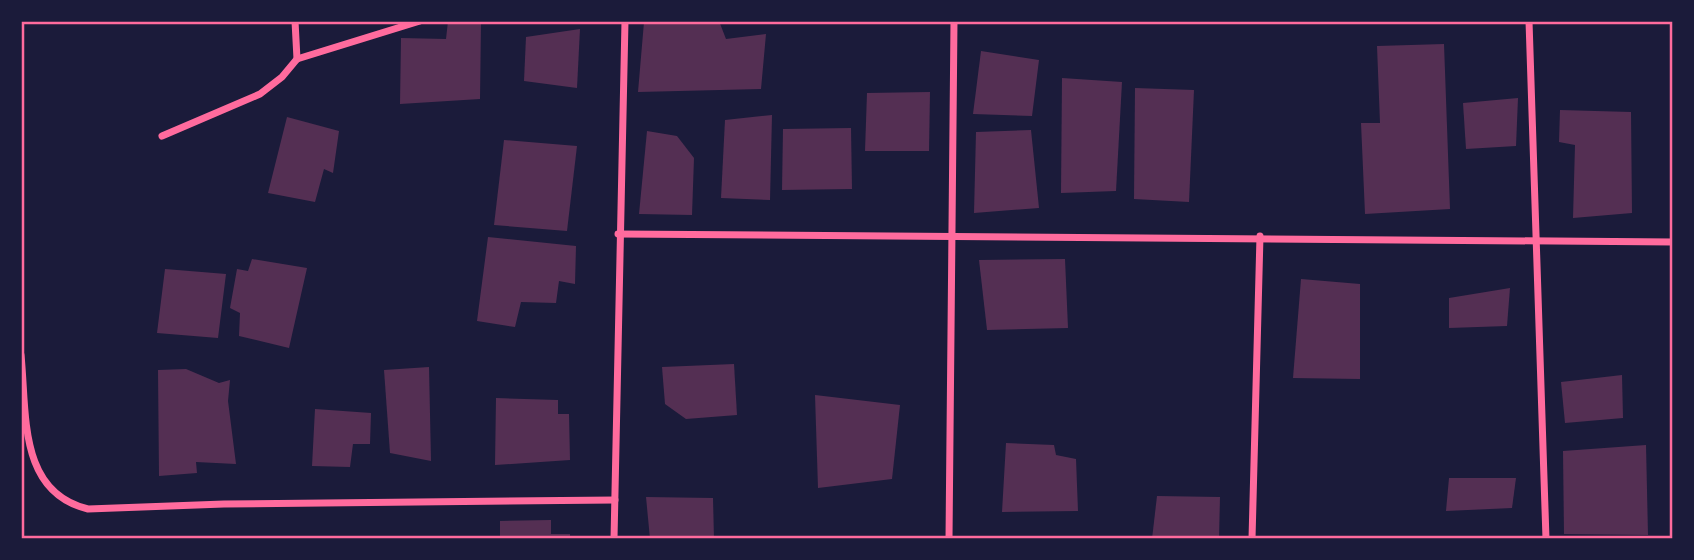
<svg xmlns="http://www.w3.org/2000/svg" width="1694" height="560" viewBox="0 0 1694 560" font-family="Helvetica,sans-serif">
<style>
.building{fill:#542f53}
.lines{fill:none;stroke-linecap:round;stroke-linejoin:round}
.minor{stroke:#ff6b9d;stroke-width:7}
.neatline{fill:none;stroke:#ff6b9d;stroke-width:2.5}
</style>
<rect width="100%" height="100%" fill="#1b1b3a"/>
<g class="building">
<polygon points="448,21 481,22 480,99 400,104 401,38 446,39"/>
<polygon points="719,21 726,39 766,34 761,89 638,92 644,22"/>
<polygon points="580,29 577,88 524,81 526,37"/>
<polygon points="1444,44 1450,209 1365,214 1361,123 1380,123 1377,46"/>
<polygon points="981,51 1039,60 1032,116 973,114"/>
<polygon points="1062,78 1122,82 1116,191 1061,193"/>
<polygon points="1135,88 1194,90 1189,202 1134,199"/>
<polygon points="930,92 929,151 865,151 867,93"/>
<polygon points="1518,98 1516,146 1466,149 1463,103"/>
<polygon points="1560,110 1631,112 1632,213 1573,218 1575,145 1559,142"/>
<polygon points="772,115 770,200 721,198 725,120"/>
<polygon points="287,117 339,131 333,173 324,169 315,202 268,193"/>
<polygon points="851,128 852,189 782,190 783,129"/>
<polygon points="1031,130 1039,208 974,213 976,132"/>
<polygon points="647,131 677,136 694,158 692,215 639,214"/>
<polygon points="504,140 577,146 567,231 494,225"/>
<polygon points="488,237 576,246 575,284 559,281 556,303 521,302 515,327 477,321"/>
<polygon points="252,259 307,268 289,348 239,336 240,313 230,308 237,269 248,271"/>
<polygon points="1065,259 1068,328 987,330 979,260"/>
<polygon points="165,269 226,274 218,338 157,333"/>
<polygon points="1301,279 1360,284 1360,379 1293,378"/>
<polygon points="1510,288 1507,326 1449,328 1449,298"/>
<polygon points="734,364 737,415 686,419 665,404 662,367"/>
<polygon points="429,367 431,461 390,453 384,370"/>
<polygon points="186,369 219,383 230,380 228,401 236,464 196,462 197,473 159,476 158,370"/>
<polygon points="1622,375 1623,418 1565,423 1561,382"/>
<polygon points="815,395 900,405 892,479 818,488"/>
<polygon points="496,398 558,400 558,414 569,414 570,460 495,465"/>
<polygon points="315,409 371,413 370,444 353,444 350,467 312,466"/>
<polygon points="1006,443 1054,445 1056,455 1076,459 1078,511 1002,512"/>
<polygon points="1646,445 1648,535 1564,534 1563,451"/>
<polygon points="1449,478 1516,478 1512,508 1446,511"/>
<polygon points="1157,496 1220,497 1219,539 1152,539"/>
<polygon points="646,497 713,498 714,539 650,539"/>
<polygon points="551,520 551,534 570,534 570,539 500,539 500,521"/>
</g>
<g class="lines">
<g class="minor">
<polyline points="295,21 297,59"/>
<polyline points="1529,21 1546,539"/>
<polyline points="162,136 260,94 282,77 297,59 420,21"/>
<polyline points="618,234 1673,242"/>
<path d="M21,355C27,414 18,492 88,509L224,504L615,500"/>
<polyline points="614,539 625,21"/>
<polyline points="949,539 954,21"/>
<polyline points="1252,539 1260,236"/>
</g>
</g>
<rect width="1694" height="560" fill="none" stroke="#1b1b3a" stroke-width="46"/>
<rect x="23" y="23" width="1648" height="514" class="neatline"/>
</svg>
